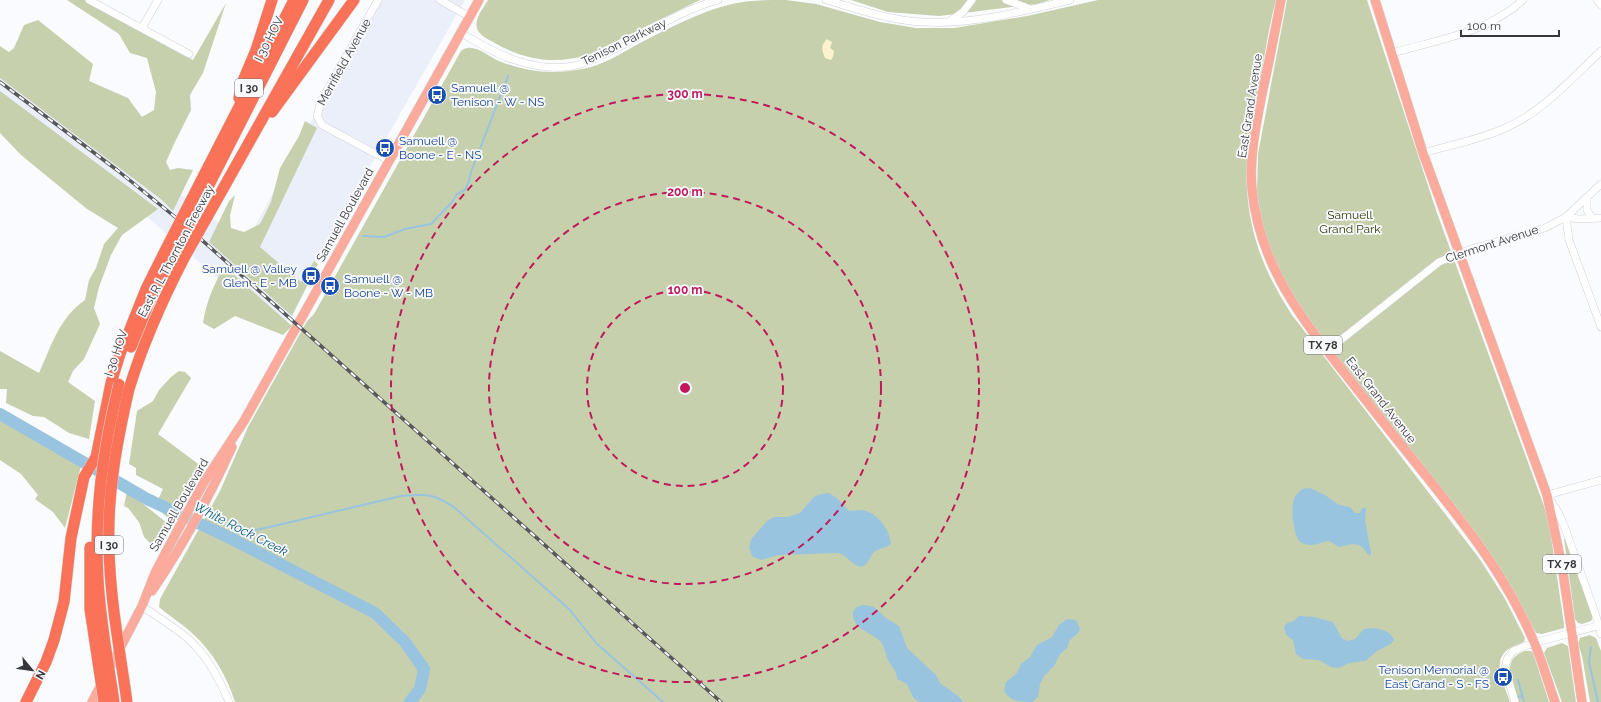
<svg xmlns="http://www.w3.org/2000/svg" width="1601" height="702" viewBox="0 0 1601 702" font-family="Raleway,sans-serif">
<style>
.built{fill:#ebeffa}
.green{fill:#c7d0ad}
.sand{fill:#fcf2cc}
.water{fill:#98c4e0}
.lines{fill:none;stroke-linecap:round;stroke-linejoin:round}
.stream{stroke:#98c4e0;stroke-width:2}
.river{stroke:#98c4e0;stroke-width:12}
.minor-casing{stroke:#d1d2d6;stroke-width:8}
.major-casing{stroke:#d7d7d7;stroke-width:10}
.highway-casing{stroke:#d7d7d7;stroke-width:12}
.minor{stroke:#fff;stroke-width:7}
.major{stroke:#fcaa9b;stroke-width:9}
.highway{stroke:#fa7258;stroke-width:11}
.rail-casing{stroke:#58585a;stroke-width:3.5}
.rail{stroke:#fafbff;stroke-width:2;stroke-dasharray:6;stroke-linecap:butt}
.highway-bridge-casing{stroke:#d7d7d7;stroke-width:12;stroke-linecap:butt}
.highway-bridge{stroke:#fa7258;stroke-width:11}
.ring{fill:none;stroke:#c2185b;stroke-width:2;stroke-dasharray:7 5}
.labels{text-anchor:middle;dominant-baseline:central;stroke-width:3.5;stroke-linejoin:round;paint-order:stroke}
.shield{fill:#fafbff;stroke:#727274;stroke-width:1}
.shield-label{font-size:11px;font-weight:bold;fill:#373739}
.street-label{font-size:12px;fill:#373739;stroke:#fafbff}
.transit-label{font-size:12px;fill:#164399;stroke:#fafbff;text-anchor:start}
.park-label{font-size:12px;fill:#2d3703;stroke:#fafbff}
.water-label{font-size:13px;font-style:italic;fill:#06587c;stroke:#fafbff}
.centre{fill:#c2185b;stroke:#fafbff;stroke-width:2}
.ring-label{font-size:12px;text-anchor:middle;font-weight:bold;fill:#c2185b;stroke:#fafbff;stroke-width:3.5;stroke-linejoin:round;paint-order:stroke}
</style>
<rect width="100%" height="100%" fill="#fafbff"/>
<polygon class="built" points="376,0 465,0 298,293 297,303 280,333 159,227 0,91 0,63 43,97 184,197 235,235 245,245"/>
<g class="green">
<polygon points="67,0 87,0 193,60 226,3 203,73 190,95 191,110 174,144 166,162 170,170 178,168 193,170 173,211 162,200 0,78 0,46 9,52 14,48 24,25 38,20 93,64 89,81 128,98 142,117 154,110 156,92 147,58 130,53 119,34"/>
<path d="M488,0H700L588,55C553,65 524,60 493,42C487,39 479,35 477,28C474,19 484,7 488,0Z"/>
<path d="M786,0L816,4L880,22L916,28H954L1027,16L1098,0H1276C1268,29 1264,60 1259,89C1253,122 1245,156 1247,189C1250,238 1266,275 1292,315L1479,558L1504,597L1525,638L1524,642C1517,645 1509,647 1504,653C1493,666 1506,688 1510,702H235C227,677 213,652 193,634C183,624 170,617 159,607L160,599L220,491L248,427L307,321L314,314L461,51C472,41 488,56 499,61C526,72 553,75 582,69C602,66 622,53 640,43C669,28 699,12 732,4C750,0 767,0 786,0Z"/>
<polygon points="851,0 1050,0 1037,4 939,16 888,12"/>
<polygon points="1287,0 1367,0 1437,213 1544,506 1550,530 1564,624 1564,628 1542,634 1536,633 1516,596 1423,467 1300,308 1283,282 1265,234 1260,212 1257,192 1258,154"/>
<path d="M0,91L158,209L122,235L111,255L99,287L94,308L100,324L84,359L73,371L68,382L95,401L89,439L69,433L44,417L33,416L6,403L7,389H0V351L39,373C52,345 59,318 85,300L89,280L96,268L104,244L118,228L87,209L21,155L0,133Z"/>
<polygon points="305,121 317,128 260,247 301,282 314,261 318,264 292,316 209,242 229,201 235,195 230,216 231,228 244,232 260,224 271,202 280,168 299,136"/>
<path d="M224,266L292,326L283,335L235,316L214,329L203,323C206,302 214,285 224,266Z"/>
<polygon points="179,371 185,372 191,378 158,434 201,466 168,518 155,506 163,489 136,475 136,468 129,464 137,411 153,401 159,390 171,377"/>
<polygon points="0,420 81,466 65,528 53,512 35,499 38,495 21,474 0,460"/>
<polygon points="127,491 167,523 166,528 153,546 144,537 139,522 128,508 124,506"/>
<polygon points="1564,539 1566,539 1593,617 1591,621 1582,624 1578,623 1575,619"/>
<polygon points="1590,635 1596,638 1601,651 1601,702 1590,702 1582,656 1578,643 1580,638"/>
<polygon points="1562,643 1568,646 1576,702 1562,702 1544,653 1547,648"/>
<path d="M1525,651H1531L1533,653L1549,702H1519C1513,683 1499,660 1525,651Z"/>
</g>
<path class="sand" d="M827,39L832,42L830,48L834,51L833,57L831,60L825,58C822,50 820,46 827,39Z"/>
<g class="water">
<path d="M1310,488L1325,495L1339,505L1350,507L1355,513H1360L1362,508H1366L1365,521L1371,553L1370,556C1367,554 1366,552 1364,549C1357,541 1348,545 1339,547L1329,541C1320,542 1312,548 1302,543C1293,538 1291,509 1294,499C1295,496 1299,492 1302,489Z"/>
<path d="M829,493L838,499L849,511C853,511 857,510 862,510C878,513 890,530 891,544C886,548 879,548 874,552C869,557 867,571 856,565C849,561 846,555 838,553L778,555L761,560L752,556L749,547L752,538L768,520L774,517H788L800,513L814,497L821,494Z"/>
<path d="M865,605L874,607L886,618L899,626L907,648L936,675L940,683L958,696L964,702H919L913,697L907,684L897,679C897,670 892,668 888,660C885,654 885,646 880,641C871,632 852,629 853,613C854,607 860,605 865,605Z"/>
<path d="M1299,616L1314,617L1333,622L1342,638L1348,641L1355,639L1364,629C1374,627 1390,629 1394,640L1391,644L1377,651L1365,661L1349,663L1339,668L1331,667L1319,660L1303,659L1296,654L1293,640L1286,635L1284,627L1287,623L1294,621Z"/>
<path d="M1067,619L1076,620L1080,629L1078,633L1070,640L1067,648L1060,654L1054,666L1044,676L1040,684L1038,696L1033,702C1021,702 1009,702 1004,690L1006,682L1017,673L1021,664L1030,657L1037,645L1052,637L1059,625Z"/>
</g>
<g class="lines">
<g class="stream">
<polyline points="363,236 384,237 405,229 431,224 453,201 457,194 465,190 469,181 471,172 508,76"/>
<path d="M226,536L274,526L401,496C427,494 433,493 455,508L570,610L596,643L663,702"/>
<polyline points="1591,647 1589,662 1598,702"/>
<polyline points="1518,680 1524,702"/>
<polyline points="1517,697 1522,696"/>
</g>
<polyline class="river" points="0,414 147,499 226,536 375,613 405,642 424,669 420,689 410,702"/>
<g class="minor-casing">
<g id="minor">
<polyline points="89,0 189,54"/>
<polyline points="378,0 321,101 317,116 322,125 389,161"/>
<polyline points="440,0 470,17"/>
<path d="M826,0C858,9 891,21 924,22C973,25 1023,11 1070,0"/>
<polyline points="1006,0 1028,8"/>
<polyline points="1597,0 1601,5"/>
<polyline points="950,21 963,12 972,0"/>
<polyline points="142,28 158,0"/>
<path d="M461,33C479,43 497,55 518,61C537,67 561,70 581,64C593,60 605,54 617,48C650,31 682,10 718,0"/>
<path d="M1392,53C1437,40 1487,33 1523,0"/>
<path d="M1423,153C1450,145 1478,140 1503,129C1542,113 1571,79 1601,51"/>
<polyline points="1587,197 1587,210 1592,218"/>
<polyline points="1601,218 1579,219 1566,217 1569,240 1601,327"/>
<polyline points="1327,351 1439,262 1471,249 1545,228 1566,217 1601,184"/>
<polyline points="1601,480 1547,495 1558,512 1565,528 1596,616 1601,634"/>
<path d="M142,606C161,620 183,631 198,649C212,664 221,683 229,702"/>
<polyline points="1515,702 1505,668 1507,659 1513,651 1534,643 1601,625"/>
</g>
</g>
<g class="major-casing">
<g id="major">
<path d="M1281,0C1275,31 1269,63 1262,94C1256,125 1249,158 1252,189C1260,273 1311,330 1361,394C1398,442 1438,489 1474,538C1497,570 1519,606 1534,642C1542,661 1548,682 1555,702"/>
<polyline points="1375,0 1423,153 1547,495 1562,566 1582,702"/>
<path d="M152,591C183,545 209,498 232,447"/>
<polyline points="92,702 142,606 155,573 168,548 204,482 244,421 479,0"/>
</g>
</g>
<g class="highway-casing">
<g id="highway">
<polyline points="239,98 243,81 256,50 272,0"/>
<polyline points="272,112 354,0"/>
<polyline points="204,175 294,0"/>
<polyline points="212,179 303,0"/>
<polyline points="224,187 329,0"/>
<polyline points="131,347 153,293 174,252"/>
<path d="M129,389C143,343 162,301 184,258"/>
<polyline points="26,702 46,662 54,640 64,602 71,538 84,477 96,457 111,383 120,354 146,289 167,247"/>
</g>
</g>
<use href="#minor" class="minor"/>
<use href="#major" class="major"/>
<use href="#highway" class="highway"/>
<g class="rail-casing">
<polyline id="rail" points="0,82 117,170 185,225 721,702"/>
</g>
<use href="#rail" class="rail"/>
<g class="highway-bridge-casing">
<g id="highway-bridge">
<polyline points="167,247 204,175"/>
<polyline points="174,252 212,179"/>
<polyline points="184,258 224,187"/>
<polyline points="90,547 90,609 104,702"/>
<path d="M114,702C108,661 100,620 98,579C94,511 103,449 119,384"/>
<path d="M127,702C120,651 110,600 109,548C107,494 117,441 129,389"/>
</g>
</g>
<use href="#highway-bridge" class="highway-bridge"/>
</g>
<g class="ring">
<circle cx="685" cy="388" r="98"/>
<circle cx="685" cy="388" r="196"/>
<circle cx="685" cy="388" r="294"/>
</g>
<defs>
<g id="bus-disc" transform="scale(1)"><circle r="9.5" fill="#1a4fb4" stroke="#fafbff"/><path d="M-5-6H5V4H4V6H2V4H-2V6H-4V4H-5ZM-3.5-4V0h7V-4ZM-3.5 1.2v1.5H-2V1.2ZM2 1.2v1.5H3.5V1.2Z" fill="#fff"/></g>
</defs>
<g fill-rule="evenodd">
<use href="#bus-disc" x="437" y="95"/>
<use href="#bus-disc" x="385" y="148"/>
<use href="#bus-disc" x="311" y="276"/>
<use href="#bus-disc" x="330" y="286"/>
<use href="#bus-disc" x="1503" y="677"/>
</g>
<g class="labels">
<g class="shield">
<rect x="235" y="79" width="28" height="18" rx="3"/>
<rect x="1304" y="336" width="38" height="18" rx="3"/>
<rect x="95" y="536" width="28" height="18" rx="3"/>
<rect x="1543" y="555" width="38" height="18" rx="3"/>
</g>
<g class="shield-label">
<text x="249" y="88">I 30</text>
<text x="1323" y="345">TX 78</text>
<text x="109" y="545">I 30</text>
<text x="1562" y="564">TX 78</text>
</g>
<g class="street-label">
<text transform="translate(269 39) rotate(-63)">I 30 HOV</text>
<text transform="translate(624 42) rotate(-26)">Tenison Parkway</text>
<text transform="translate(344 62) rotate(-61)">Merrifield Avenue</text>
<text transform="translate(1250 106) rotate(-81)">East Grand Avenue</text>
<text transform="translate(345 215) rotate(-61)">Samuell Boulevard</text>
<text transform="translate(1492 244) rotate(-18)">Clermont Avenue</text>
<text transform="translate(176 251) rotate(-62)">East R L Thornton Freeway</text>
<text transform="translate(116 353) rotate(-71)">I 30 HOV</text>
<text transform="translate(1381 400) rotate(52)">East Grand Avenue</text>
<text transform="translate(179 505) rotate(-60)">Samuell Boulevard</text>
</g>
<g class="transit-label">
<text x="451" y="88">Samuell @<tspan x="451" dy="14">Tenison - W - NS</tspan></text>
<text x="399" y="141">Samuell @<tspan x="399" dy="14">Boone - E - NS</tspan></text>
<text x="297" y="269" text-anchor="end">Samuell @ Valley<tspan x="297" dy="14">Glen - E - MB</tspan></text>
<text x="344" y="279">Samuell @<tspan x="344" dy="14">Boone - W - MB</tspan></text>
<text x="1489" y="670" text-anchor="end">Tenison Memorial @<tspan x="1489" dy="14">East Grand - S - FS</tspan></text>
</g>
<g class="park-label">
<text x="1350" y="215">Samuell<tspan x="1350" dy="14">Grand Park</tspan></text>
</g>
<g class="water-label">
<text transform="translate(241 529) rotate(27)">White Rock Creek</text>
</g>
</g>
<circle cx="685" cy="388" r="6" class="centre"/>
<g class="ring-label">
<text x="685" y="98">300 m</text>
<text x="685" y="196">200 m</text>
<text x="685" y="294">100 m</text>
</g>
<g transform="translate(32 670) rotate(119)" stroke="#fafbff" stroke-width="3" paint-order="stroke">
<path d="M0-3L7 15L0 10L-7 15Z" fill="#373739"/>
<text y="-6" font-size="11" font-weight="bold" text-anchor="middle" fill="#373739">N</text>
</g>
<path d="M1461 30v6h98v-6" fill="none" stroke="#373739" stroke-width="2"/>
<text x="1467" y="30" font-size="12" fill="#373739" stroke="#fafbff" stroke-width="3" paint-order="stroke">100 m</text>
</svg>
